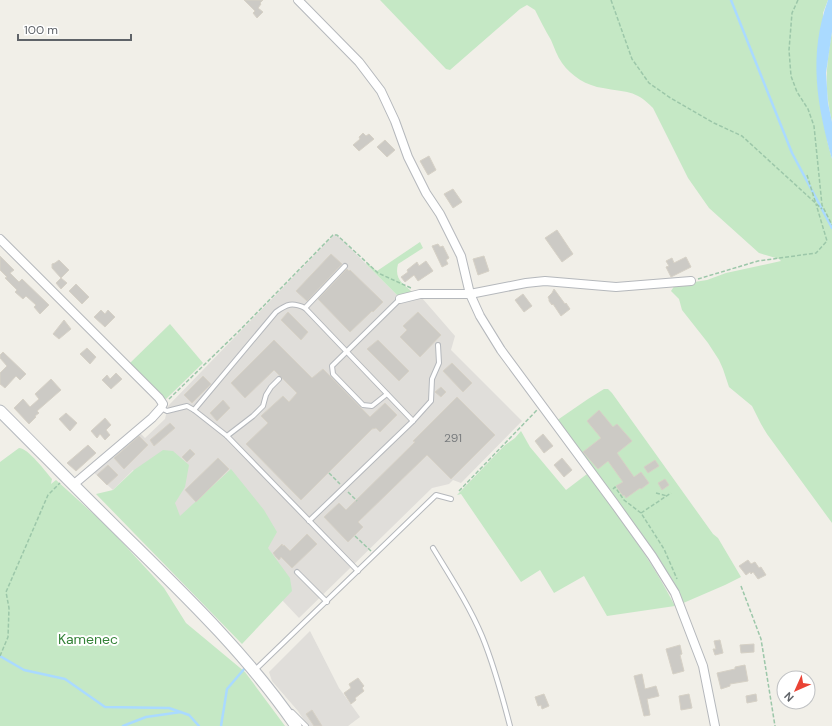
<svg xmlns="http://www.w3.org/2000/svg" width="832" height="726" viewBox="0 0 832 726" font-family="'DM Sans',sans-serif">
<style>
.industrial{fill:#e0deda}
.green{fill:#c5e8c5}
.water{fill:#aadaff}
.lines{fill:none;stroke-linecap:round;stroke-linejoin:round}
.stream{stroke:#aadaff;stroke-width:2.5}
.building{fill:#cccac5;stroke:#d6d1c6}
.lane-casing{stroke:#b5b8bc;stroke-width:6}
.street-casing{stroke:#b5b8bc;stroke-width:10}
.secondary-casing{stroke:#b6babf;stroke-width:13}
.path{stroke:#9cc7a9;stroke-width:1.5;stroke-dasharray:4 2;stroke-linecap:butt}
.lane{stroke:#fff;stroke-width:4}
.street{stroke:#fff;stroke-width:8}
.secondary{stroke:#fff;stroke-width:11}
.path-bridge{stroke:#9cc7a9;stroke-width:1.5;stroke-dasharray:4 2;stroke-linecap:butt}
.labels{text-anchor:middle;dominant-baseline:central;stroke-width:4;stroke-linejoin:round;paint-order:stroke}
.number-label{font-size:12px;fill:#7a7d7f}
.park-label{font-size:14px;fill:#348238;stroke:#fff}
</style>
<rect width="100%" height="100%" fill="#f1efe8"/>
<g class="industrial">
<polygon points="335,234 337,235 404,302 422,298 455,336 451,350 522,421 461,483 453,480 449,484 432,488 299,618 233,548 196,502 180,517 133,470 113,490 91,470 137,430 145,438 165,419 168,406"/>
<polygon points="310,631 339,688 360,717 348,726 308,726 298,711 272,681 269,672"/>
</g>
<g class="green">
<path d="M380,0H828L823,13L827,140L832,159V523L767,434L761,424L752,406L729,387L723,369L719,360L708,343L682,310L679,299L671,291L675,285L707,280L726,273L781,261L779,259L759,253L709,208L688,178L653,108C635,89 626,93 603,88C587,86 571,76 562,63C557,56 554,47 551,40C545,30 540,20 535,10L527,5L520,9L450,70L446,69Z"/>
<path d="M832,32V122C824,88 826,66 832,32Z"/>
<path d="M420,242L423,248L398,264C394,280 403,283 413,293L398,296L366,264L367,263L377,271Z"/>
<polygon points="170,324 203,363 166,399 161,397 129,364"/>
<polygon points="604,389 608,389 612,393 713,534 718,538 741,577 725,585 681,604 556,421 588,399"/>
<path d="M521,431L530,447L566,490L587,474C619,517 651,559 675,606L607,616L584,576L554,593L540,570L521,582L461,494L457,495L505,445L515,438Z"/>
<path d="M19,448C28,448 46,472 52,479L51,484L56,480L109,528L164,588L186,623L245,672L285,726H0V462Z"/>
<polygon points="163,450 173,451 189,465 185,487 175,503 180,516 231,469 264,510 277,532 268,548 290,578 292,591 242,644 96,494 113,490 134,470"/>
</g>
<path class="water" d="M828,0H832V32L826,73L828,103L832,122V159C817,105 808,55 828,0Z"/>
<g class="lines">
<g class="stream">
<polyline points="731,0 792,153 832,228"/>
<polyline points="0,656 24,670 65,679 105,707 169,708 189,715 199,726"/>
<polyline points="123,726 146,717 181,712"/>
<polyline points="221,726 227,689 245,668"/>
</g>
</g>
<g class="building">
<polygon points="244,0 263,0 260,3 261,4 258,8 263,12 257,18 253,13 255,11"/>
<polygon points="363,133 366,136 369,134 374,139 359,151 353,145 360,139 359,137"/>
<polygon points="385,140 395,150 387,157 377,147"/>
<polygon points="429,156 436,170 428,175 420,161"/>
<polygon points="453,189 462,202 453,208 444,194"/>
<polygon points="557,230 573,254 562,262 545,238"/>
<polygon points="438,244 440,247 443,246 449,258 446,260 448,264 442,267 432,246"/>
<polygon points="331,254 342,264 307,301 296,291"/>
<polygon points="0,256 14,270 10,273 19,282 22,279 49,305 40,314 34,307 36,305 26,296 23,299 15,292 17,290 5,278 7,277 0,270"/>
<polygon points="484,256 489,271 478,275 473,259"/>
<polygon points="686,257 691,267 671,277 666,267 669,266 666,261 672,258 674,263"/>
<polygon points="59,260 69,270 61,278 52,268 52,264 55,263"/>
<polygon points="426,261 433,271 418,281 414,275 405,282 401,277 408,272 407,270 417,262 419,266"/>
<polygon points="347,269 349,271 350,270 383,302 373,312 372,311 350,332 318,299"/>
<polygon points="61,278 67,283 61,289 56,283"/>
<polygon points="76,284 89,297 82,304 69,291"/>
<polygon points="554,289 565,304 566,303 570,309 561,316 553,304 552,305 549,301 549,299 548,297 552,293"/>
<polygon points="523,294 532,306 524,312 515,300"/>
<polygon points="101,310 105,314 108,310 115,317 105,327 94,317"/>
<polygon points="288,312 308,332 301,340 281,320"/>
<polygon points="418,312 441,335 420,357 400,337 407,330 403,326"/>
<polygon points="64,320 71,329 59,339 53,334"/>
<polygon points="274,340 312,378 323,369 370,417 385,403 397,415 380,432 376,428 372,429 301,500 246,444 268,423 261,416 283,396 289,402 297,393 274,370 245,398 231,383"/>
<polygon points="378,340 409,371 399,381 367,349"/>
<polygon points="87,348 96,357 90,364 80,354"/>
<polygon points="3,352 26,374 20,380 16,376 5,388 0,384 0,373 7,366 0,358 0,355"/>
<polygon points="452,363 472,383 463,392 443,371"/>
<polygon points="116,373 122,379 111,389 102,380 107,375 110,379"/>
<polygon points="203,376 211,384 192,403 184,395"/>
<polygon points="51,379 61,390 37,411 39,413 35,416 36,417 29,424 14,408 23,399 30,407 39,399 35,394"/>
<polygon points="441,387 446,392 441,397 435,392"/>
<polygon points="457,397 495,435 451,479 427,455 358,522 363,527 348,542 324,517 339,503 346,510 415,442 413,441"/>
<polygon points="223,400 230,408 217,421 210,413"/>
<polygon points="599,410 613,427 617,424 632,441 617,453 634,477 641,472 649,483 641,489 640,488 626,498 624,495 623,496 616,486 623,482 608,461 598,469 583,452 601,438 587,421"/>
<polygon points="66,413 77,423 70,431 59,419"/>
<polygon points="105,418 111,425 106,430 110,435 105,440 100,434 97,438 91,431"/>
<polygon points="170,423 175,428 154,446 150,440"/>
<polygon points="543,434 553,446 544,453 535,441"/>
<polygon points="139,436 148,445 124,469 114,458"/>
<polygon points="88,445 96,453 76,471 67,463"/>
<polygon points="190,449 195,454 187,462 182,457"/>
<polygon points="218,458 229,469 196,502 185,490"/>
<polygon points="562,458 572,470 564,477 554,465"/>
<polygon points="655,460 659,466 648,473 644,467"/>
<polygon points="108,465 118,475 107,485 97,475"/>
<polygon points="665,479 669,485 662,490 658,483"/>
<polygon points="307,534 317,544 292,568 281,557 279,560 276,557 273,553 282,544 283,546 284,545 290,551"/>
<polygon points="748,560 751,564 755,562 759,568 761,567 766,575 758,579 753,572 751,574 750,572 746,575 739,566"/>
<polygon points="720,640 723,653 715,655 713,649 716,649 714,641"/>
<polygon points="754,644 754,652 741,653 740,645"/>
<polygon points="680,645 682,654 680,655 684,671 673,674 666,649"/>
<polygon points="745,665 748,681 730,684 730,686 721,689 717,673 735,669 735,667"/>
<polygon points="642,674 645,689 656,686 659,696 647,699 650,715 644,716 634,676"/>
<polygon points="358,678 364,686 362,688 364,691 355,698 356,700 351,704 344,693 351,688 349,684"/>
<polygon points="544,694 549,706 542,709 541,705 538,706 535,697"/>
<polygon points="689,694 692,708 681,710 679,696"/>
<polygon points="756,694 757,701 747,703 746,696"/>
<polygon points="312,710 322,726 314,726 306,714"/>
</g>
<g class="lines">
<g class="lane-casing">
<g id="lane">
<polyline points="305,308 345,266"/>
<polyline points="387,394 372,406 363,405 333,374 332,366 400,299"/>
<polyline points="161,408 167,411 187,406 194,410"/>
<polyline points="227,436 253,416 263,406 266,395 271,387 279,379"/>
<polyline points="309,521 413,421 431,401 432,379 439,363 438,345"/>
<path d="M433,548C450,576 469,605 482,636C494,665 502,695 510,726"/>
<path d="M358,571L227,436L194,410L276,312C287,304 292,302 305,308L413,421"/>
<polyline points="297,572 327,602"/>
<polyline points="255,670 436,495 451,499"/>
<polyline points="292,712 306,726"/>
</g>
</g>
<g class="street-casing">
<g id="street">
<polyline points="298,0 359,62 381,91 395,121 408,157 426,193 440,214 461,256 470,294 480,316 501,350 614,503 652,556 675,593 703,666 715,726"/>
<polyline points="0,239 159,398 163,404 161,408 152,418 73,485"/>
<polyline points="400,299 420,294 470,294 526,283 545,281 616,287 691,281"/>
</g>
</g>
<g class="secondary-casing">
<path id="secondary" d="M0,411C45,456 89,501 135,546C192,602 250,659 296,726"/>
</g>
<g class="path">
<polyline points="611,0 632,59 649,83 669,97 714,123 742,136 822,209"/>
<polyline points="798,0 792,13 789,50 791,76 797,92 808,109 814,126 822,205 832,225"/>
<polyline points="698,279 758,261 816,253 827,241 816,204"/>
<polyline points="169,399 240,330 333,235 337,235 378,273 411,288"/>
<polyline points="329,473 340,484"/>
<polyline points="613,489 615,487 624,500 641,513 664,549 677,579"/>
<polyline points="459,491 537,410"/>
<polyline points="348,492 357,501"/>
<polyline points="656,493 667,496"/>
<polyline points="641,513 671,493"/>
<polyline points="355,536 371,551"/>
<polyline points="741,586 761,639 775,726"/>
<polyline points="0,656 8,637 9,608 6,592 48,495 60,483"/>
</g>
<use href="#lane" class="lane"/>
<use href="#street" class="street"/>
<use href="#secondary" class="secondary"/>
<polyline class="path-bridge" points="807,175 816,204"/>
</g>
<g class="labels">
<g class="number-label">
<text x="453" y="438">291</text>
</g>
<g class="park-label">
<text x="88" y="639">Kamenec</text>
</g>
</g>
<g transform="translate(796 690) rotate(225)"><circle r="19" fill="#ffffff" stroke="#bfc1c3"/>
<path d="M0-3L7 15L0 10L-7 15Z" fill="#ea4335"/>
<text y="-6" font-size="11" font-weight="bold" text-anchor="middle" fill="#5f6368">N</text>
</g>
<path d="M18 34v6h113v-6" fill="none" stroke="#5f6368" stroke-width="2"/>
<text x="24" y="34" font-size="12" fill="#5f6368" stroke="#ffffff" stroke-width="3" paint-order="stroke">100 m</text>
</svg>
